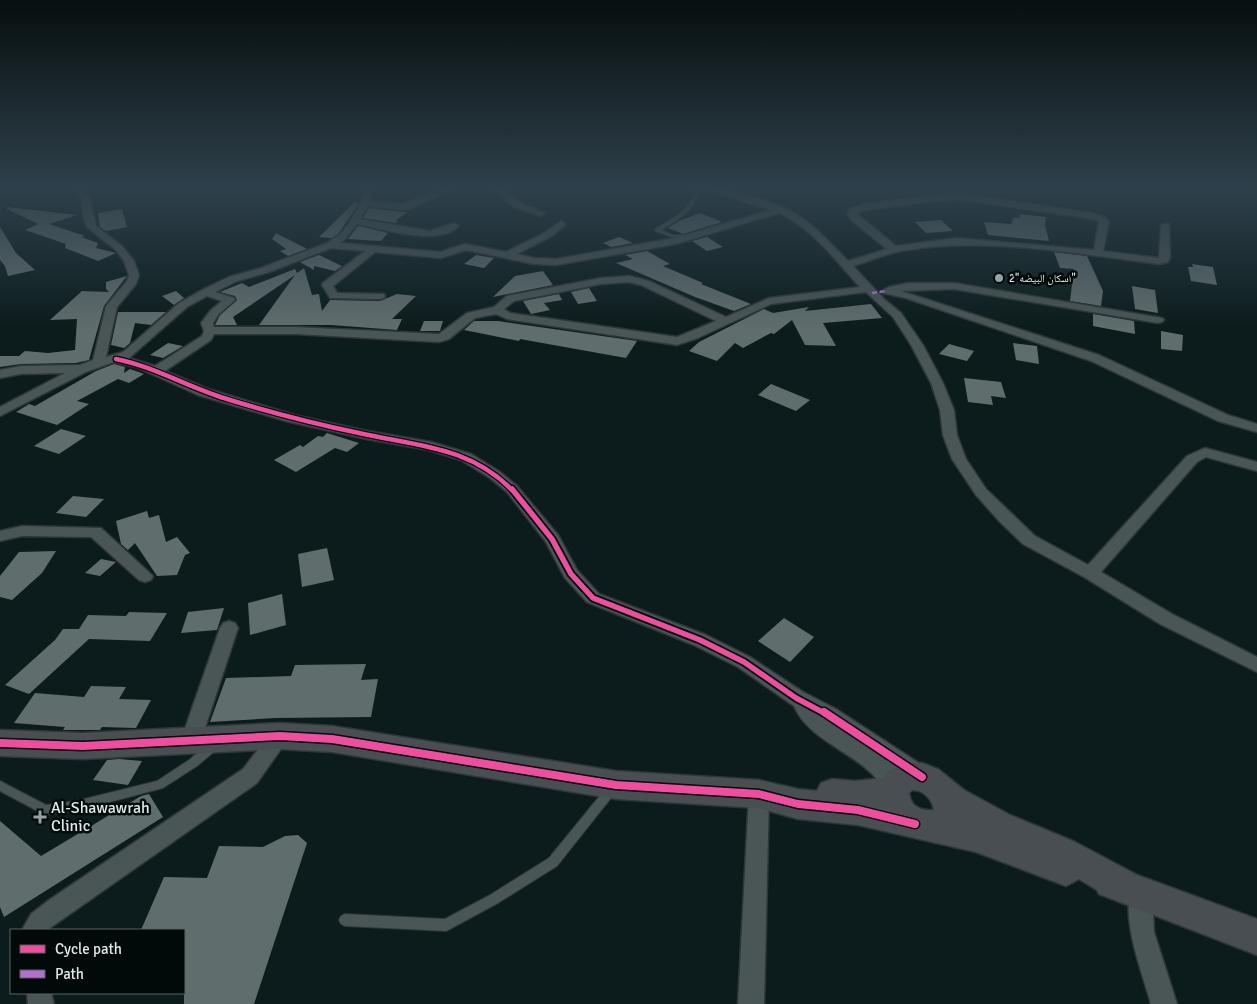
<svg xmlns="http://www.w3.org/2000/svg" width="1257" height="1004" viewBox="0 0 1257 1004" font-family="Signika,'Noto Naskh Arabic',sans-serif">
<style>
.building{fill:#606d6d}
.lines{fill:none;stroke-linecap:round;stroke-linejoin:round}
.lane-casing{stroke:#2e3737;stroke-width:2}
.street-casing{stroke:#2e3737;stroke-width:3}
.secondary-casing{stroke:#2e3737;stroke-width:3}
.lane{fill:#4a5555;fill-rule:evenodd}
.street{fill:#4a5555;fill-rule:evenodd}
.secondary{fill:#484e52;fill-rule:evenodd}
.quiet{stroke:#b36fd0;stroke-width:2.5;stroke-dasharray:5 2.5;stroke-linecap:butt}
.cycleway-far2-casing{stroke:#020909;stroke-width:7}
.cycleway-far1-casing{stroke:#020909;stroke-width:9}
.cycleway-casing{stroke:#020909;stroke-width:11}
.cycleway-far2{stroke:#ef4d9e;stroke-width:4.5}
.cycleway-far1{stroke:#ef4d9e;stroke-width:5.5}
.cycleway{stroke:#ef4d9e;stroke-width:8}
.poi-dot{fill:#93a3a2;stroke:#020909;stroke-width:2}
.labels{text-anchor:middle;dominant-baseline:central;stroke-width:5;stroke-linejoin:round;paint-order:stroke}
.far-poi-label{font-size:11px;fill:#dbebea;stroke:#020909;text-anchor:start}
.near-poi-label{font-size:16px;fill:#dbebea;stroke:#020909;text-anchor:start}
</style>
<rect width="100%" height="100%" fill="#0c1c1c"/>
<g class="building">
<polygon points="355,202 359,203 338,234 332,238 319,237"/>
<polygon points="7,207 77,215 49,224 85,236 81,237 98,243 96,248 116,253 98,261 65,248 66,244 25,230 38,224 7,209"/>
<polygon points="369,208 402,212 408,212 396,220 398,220 396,223 363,218"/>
<polygon points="122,209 127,227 106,231 100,227 98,213"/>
<polygon points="700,213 722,222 683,234 668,228 679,221"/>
<polygon points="1020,214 1046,217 1045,225 1049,241 988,235 984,222 1011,224 1014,217 1019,218"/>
<polygon points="941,220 953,231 926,233 915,222"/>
<polygon points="358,226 368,228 388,233 381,241 348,239"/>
<polygon points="0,227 16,253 35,270 8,276 5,266 0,260"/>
<polygon points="276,233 307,249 288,256 280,251 286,249 272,239"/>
<polygon points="619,237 633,243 611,247 603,243"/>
<polygon points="707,237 723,247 707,251 692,241"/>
<polygon points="647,251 670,264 663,266 703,283 701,284 751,304 734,311 695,297 616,263 633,259 625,255"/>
<polygon points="1054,252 1087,256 1103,291 1101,306 1070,301 1074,269 1060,268"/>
<polygon points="319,255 342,266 335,271 314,266 314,270 300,262"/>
<polygon points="476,255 494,258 484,268 464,264"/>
<polygon points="1192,264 1213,267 1217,285 1191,281 1188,267 1193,267"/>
<polygon points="304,268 312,295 319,294 322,311 330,300 380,301 397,294 416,296 392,319 402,319 397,330 331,325 259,325 295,275 233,317 237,325 215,325 220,315 237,300 235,296 220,292 242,283 249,287 295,269 297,273"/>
<polygon points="543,271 553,285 493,297 515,276"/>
<polygon points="127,276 104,306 89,360 76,363 21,364 0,367 0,356 19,356 25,351 48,353 75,350 77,319 50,320 82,291 109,292 106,289 106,282"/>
<polygon points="1132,286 1155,290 1158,313 1135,309"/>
<polygon points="589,288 597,301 578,304 571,292"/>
<polygon points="176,291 184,298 174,305 162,296"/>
<polygon points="559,294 562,300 544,303 550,310 531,314 523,301"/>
<polygon points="871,304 882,318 823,323 836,346 805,345 792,320 774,334 771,333 743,348 735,343 717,361 689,351 699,342 764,309 773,313 809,307 805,311"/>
<polygon points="118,312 166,312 151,325 135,323 130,343 124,348 111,345"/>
<polygon points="1093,314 1134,321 1135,334 1093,326"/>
<polygon points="424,321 443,321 440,331 420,331"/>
<polygon points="474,321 498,321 637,341 626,358 520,339 519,341 464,330"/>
<polygon points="1161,331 1183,335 1182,351 1161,349"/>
<polygon points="168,343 183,346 163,358 150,355"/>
<polygon points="1013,343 1037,346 1039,364 1016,360"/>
<polygon points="949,344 974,351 967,361 939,354"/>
<polygon points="114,364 125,367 124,373 130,369 144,374 129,383 118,379 77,401 89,404 57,425 16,412 29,404 35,406 96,371"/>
<polygon points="964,378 1001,382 1006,398 991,396 993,405 968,402"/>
<polygon points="771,384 810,400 796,411 758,395"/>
<polygon points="61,429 86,436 59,454 34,446"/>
<polygon points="327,433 359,443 347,452 335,448 296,472 274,460 300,445 303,447 318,436 323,437"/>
<polygon points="73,496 104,499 86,517 56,513"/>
<polygon points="147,511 149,518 159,515 166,542 177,537 190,553 185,555 177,575 157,576 135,543 128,550 121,544 116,521"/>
<polygon points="327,548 334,580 302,587 298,554"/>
<polygon points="56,551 42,573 12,600 0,597 0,576 19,552"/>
<polygon points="101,559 116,562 100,576 85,573"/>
<polygon points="282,594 286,625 250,635 248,603"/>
<polygon points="224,608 217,630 181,633 188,612"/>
<polygon points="129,612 167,613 150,641 89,639 29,694 5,685 55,640 63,629 79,629 88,615 126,616"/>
<polygon points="784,618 814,637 790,662 758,641"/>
<polygon points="366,664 361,680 378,679 371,717 275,718 210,722 226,678 291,676 295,665"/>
<polygon points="91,686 126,687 119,699 151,700 136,728 102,727 100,730 63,730 65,727 14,723 35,693 84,697"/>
<polygon points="119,759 142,761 128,785 93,780 107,760"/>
<polygon points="149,794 163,817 4,917 0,907 0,821 41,856 141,796"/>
<polygon points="298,835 307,843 254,1004 184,1004 184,930 141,930 164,877 207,878 219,846 263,847 285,836"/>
</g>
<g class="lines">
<g class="lane-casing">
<g id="lane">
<path d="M696,189H700C695,210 679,220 661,230L673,235L693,236V238L672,237L655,231V229C673,219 690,210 696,189Z"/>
<polygon points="212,743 216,744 217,747 216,750 197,766 163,788 76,811 45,815 0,791 0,781 46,805 76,801 157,781 189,760 208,744"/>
<polygon points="611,785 615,787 616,790 615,793 557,866 498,903 450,929 446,931 345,926 341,924 339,920 341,916 345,914 445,919 490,895 549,858 607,787"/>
</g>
</g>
<g class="street-casing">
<g id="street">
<path d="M75,189H83L90,200L96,226L122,246L134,261L139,275L136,284L117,307L106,357L123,352L179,303L202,290L229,277L261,268L327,243L339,235L347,226L361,203L365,189H373L370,201L402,204L442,189H453L412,208L402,210L368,206L360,219L430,231L454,223L459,226C438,247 384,229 357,224L345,239L340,243L440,252L465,244L506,252L546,232L561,221L566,224L552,236L517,254L534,258L556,259L675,238L771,210L708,191L707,189C732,189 779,202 799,216C818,228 833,246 848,261L887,249L851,220L847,214L850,209L864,204L934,195L963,194L1092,213L1105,217L1109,222L1103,251L1159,258L1161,226L1163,224H1169L1170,257L1168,262L1159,264C1078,254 988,237 908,250C889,252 870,261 853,266L884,299L901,313L923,345L943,383L954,410L957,435L966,459L986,489L1035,536L1088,565L1187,456L1205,448L1257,462V471L1206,457L1197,462L1101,572L1172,614L1257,657V672L1160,624L1084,577L1023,544L1000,522L976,495L952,459L943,435L940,410L931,383L911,345L893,317L866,292L771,304L698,338L677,345L507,319L496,314L475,318L449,339L439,342L296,334H214L211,340L165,371L208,389L294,415L367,431L431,442L471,454L500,472L517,486L558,535L577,570L599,594L706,635L750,657L803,692L836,709L928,769L931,776L928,783L921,785L893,768L905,786L902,793L895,795C883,791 879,780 870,772C847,750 807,737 794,706L738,667L694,645L587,602L565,578L546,542L507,492L490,478L461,460L429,450L367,439L286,421L198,395L136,367L114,362L86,372L0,416V407L65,373L21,374L0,378V370L21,366L80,365L93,360L106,306L127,281L129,275L124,261L116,250L87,227L83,216L82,200ZM963,200L1088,218L1099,221L1094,250L956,238L896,246L857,214L866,210L934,201ZM779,213C812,228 836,261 860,287L769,298L726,317L649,281L629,276L601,278L507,296L494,307L467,313L439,334L296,327H214L213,323L219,314L235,300L234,298L215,292L237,281L269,272L331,248L365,251L323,283L322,285L330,298L380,299L384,298L385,296L384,294L337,293L333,286L375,252L441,258L466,250L534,264L556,265L676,244ZM629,282L641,285L716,321L677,337L510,313L504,309L514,301L601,284ZM207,296L222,301L211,310L201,323L204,331L202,336L155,366L129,358L187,307Z"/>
<polygon points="493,189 502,189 519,202 545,213 540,216 513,206"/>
<polygon points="908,283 954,283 1162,318 1164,320 1162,322 1158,323 954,289 901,291 1099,355 1228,415 1257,424 1257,432 1218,421 1091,361 906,298 883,293 882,291 889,287"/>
<polygon points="22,526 101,528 153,576 151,580 145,582 139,580 91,537 22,536 0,541 0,531"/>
<polygon points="229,621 235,623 238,628 201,740 198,746 191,749 184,746 181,740 220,628 223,623"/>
<polygon points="280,727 287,730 290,736 257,783 47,930 22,930 31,914 49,900 243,769 273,730"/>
<polygon points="759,784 766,787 769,794 764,1004 738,1004 749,794 752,787"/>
<path d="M1141,881L1149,884L1152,892L1154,932L1177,1004H1151C1142,971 1119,916 1133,884Z"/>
<polygon points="27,993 51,993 54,1004 28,1004"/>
</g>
</g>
<g class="secondary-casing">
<path id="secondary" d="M280,723L332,726L616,771L759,780L798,789L817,791L821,783L832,779L855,781L883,778L888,771L907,763H922L938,769L964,790L1010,815L1075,842L1137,875L1257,919V955L1099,894L1097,890L1079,879L1066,886L976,852L858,825L798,819L759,808L616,799L332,752L280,749L83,759L0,756V730L83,733ZM912,790C924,790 932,799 934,810C920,811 911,807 909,793Z"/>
</g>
<use href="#lane" class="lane"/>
<use href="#street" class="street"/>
<use href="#secondary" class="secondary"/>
<polyline class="quiet" points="872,293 887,291"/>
<g class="cycleway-far2-casing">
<path id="cycleway-far2" d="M116,359C156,367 191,389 230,400C273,413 316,424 359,433C416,446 470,446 513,491"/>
</g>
<g class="cycleway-far1-casing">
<polyline id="cycleway-far1" points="512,489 552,539 571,574 593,598 700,640 744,662 796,698 826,714"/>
</g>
<g class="cycleway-casing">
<g id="cycleway">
<polyline points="824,712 922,777"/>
<polyline points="0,743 83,746 280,736 332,739 616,785 759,794 798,804 858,810 915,824"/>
</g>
</g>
<use href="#cycleway-far2" class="cycleway-far2"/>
<use href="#cycleway-far1" class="cycleway-far1"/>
<use href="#cycleway" class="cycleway"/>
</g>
<linearGradient id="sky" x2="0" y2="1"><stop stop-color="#070f0f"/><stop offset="0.57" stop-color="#2e404b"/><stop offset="1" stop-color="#2e404b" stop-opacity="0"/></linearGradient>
<rect width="1257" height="329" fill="url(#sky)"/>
<g class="poi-dot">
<circle cx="999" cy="278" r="5"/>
<path d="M37.5 809.5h5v5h5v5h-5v5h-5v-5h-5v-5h5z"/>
</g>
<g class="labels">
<g class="far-poi-label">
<text x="1009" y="278">اسكان البيضه"2"</text>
</g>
<g class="near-poi-label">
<text x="51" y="808">Al-Shawawrah<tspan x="51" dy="18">Clinic</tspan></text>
</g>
</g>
<rect x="10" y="929" width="175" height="65" fill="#020909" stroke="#596363"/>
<rect x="20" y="945" width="25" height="8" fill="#ef4d9e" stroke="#596363"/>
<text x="55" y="954" font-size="15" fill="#dbebea">Cycle path</text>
<rect x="20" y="970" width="25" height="8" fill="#b36fd0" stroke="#596363"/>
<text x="55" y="979" font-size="15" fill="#dbebea">Path</text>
</svg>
